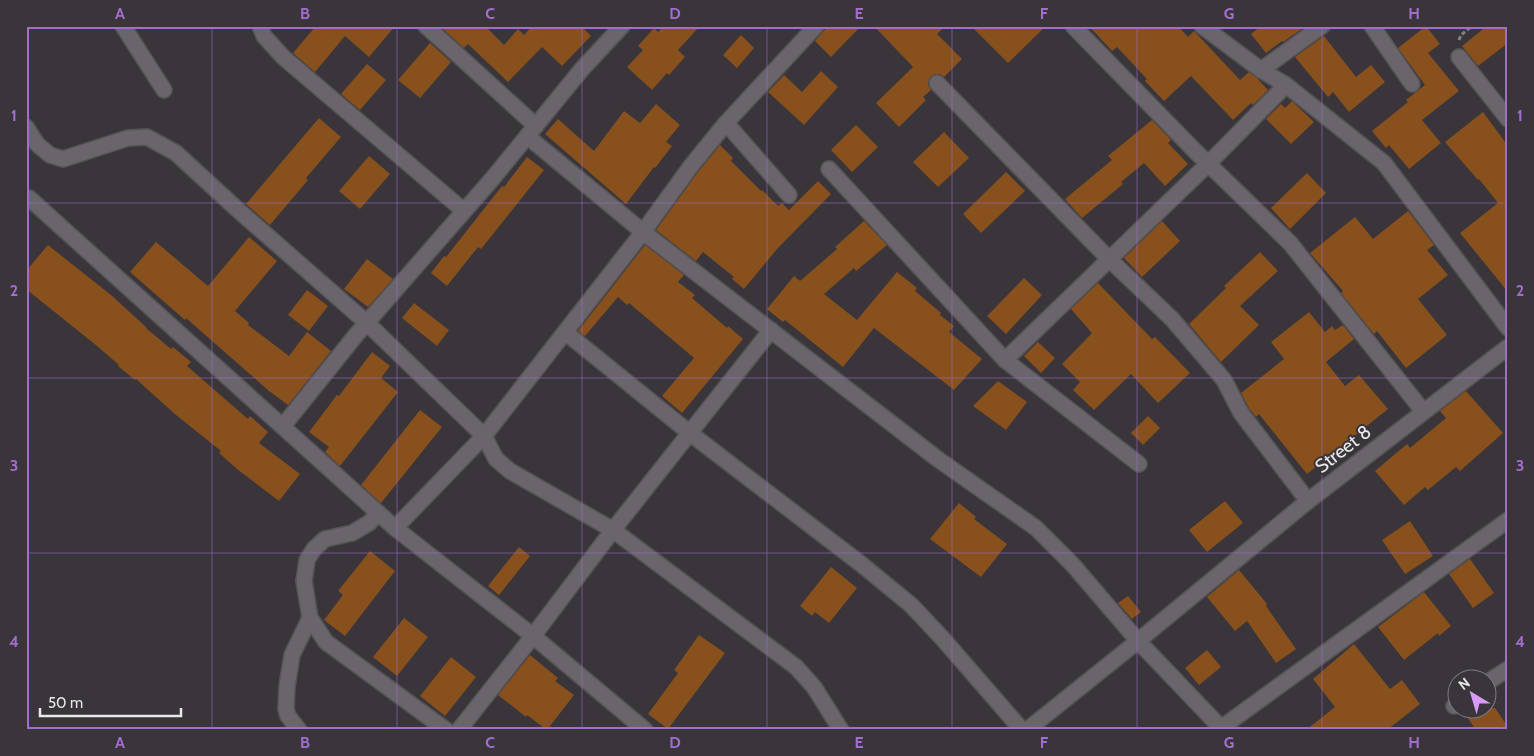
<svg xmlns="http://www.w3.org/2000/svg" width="1534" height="756" viewBox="0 0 1534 756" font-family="Cabin,sans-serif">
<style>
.building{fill:#87501c}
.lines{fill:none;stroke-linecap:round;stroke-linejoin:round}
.minor-casing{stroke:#545255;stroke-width:18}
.path{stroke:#848185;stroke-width:3;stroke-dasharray:4 2.5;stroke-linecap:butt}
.minor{stroke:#69656b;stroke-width:15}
.grid{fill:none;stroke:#a26dce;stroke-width:1;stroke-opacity:0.55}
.labels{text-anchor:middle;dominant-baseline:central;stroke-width:4;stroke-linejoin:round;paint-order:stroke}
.street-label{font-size:19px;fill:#e9e7ea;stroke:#39353a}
.neatline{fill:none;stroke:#a26dce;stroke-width:2}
.grid-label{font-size:16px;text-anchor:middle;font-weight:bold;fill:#a26dce}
</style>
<rect width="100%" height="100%" fill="#39353a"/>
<g class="building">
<polygon points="316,26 395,26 369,57 345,36 315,72 293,53"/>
<polygon points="444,26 485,26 504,45 518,29 524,35 532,26 581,26 591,36 562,66 542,47 508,82 468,44 464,48 442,28"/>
<polygon points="664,26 700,26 678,50 685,57 669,75 667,73 652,90 627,67 643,50 638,46 654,28 658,32"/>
<polygon points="828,26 861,26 831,57 815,41"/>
<polygon points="874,26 945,26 937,34 962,59 944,77 940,74 935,74 930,77 928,85 931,90 923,97 926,100 899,127 876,103 913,67"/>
<polygon points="971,26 1046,26 1008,63"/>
<polygon points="1089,26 1178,26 1188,37 1194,31 1240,80 1249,72 1257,78 1268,90 1253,105 1251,103 1233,120 1191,76 1164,101 1145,81 1147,79 1117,47 1112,51"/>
<polygon points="1261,26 1306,26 1283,42 1282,41 1266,53 1251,34"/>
<polygon points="1426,26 1440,44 1428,53 1459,91 1422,120 1441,143 1409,169 1389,145 1386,148 1372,131 1408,102 1406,100 1425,85 1398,48"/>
<polygon points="1487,26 1503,26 1508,33 1508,43 1478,66 1462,46"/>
<polygon points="741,35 754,48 737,68 723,55"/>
<polygon points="1324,36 1356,77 1371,65 1385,82 1349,112 1333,92 1328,97 1295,57"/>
<polygon points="430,43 451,62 420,98 398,80"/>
<polygon points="367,64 386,80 360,110 341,94"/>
<polygon points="821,71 838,87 804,125 768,92 784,75 802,92"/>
<polygon points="1292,101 1314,122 1291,144 1266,119 1281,104 1285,108"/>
<polygon points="656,104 680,125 666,142 672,146 655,168 654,167 626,204 545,134 558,119 594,151 624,111 640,123"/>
<polygon points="1483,112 1508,146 1508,292 1460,233 1498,203 1479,179 1478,180 1445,142"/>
<polygon points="319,118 341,137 306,178 308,180 270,225 246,204"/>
<polygon points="1152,120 1171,140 1168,143 1188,164 1165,186 1144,163 1121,182 1123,184 1082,218 1065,199 1112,160 1108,156"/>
<polygon points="856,125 878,147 852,172 831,150"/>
<polygon points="944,132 969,158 938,187 913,162"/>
<polygon points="720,145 733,158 731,161 761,191 762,190 778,206 782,203 789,210 818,181 831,194 777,249 744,289 732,279 734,277 703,252 696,261 656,230 698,172"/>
<polygon points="369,156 390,174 360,209 339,191"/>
<polygon points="527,157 544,170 481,249 478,247 447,286 431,273 444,256 446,257 502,186 504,187"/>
<polygon points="1006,172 1025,191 981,233 963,214"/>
<polygon points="1307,173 1326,193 1290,229 1271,208"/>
<polygon points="1408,211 1434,245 1427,250 1448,275 1418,299 1447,335 1406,368 1377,331 1374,334 1341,293 1343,291 1310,253 1355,217 1373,239"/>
<polygon points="864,221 887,245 856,271 854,268 824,294 857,320 897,272 917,288 915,291 941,313 940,315 954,326 949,332 982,359 954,390 874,328 843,367 785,320 783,322 767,309 794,276 800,281 837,249 835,247"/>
<polygon points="1162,221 1180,241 1142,277 1124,258"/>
<polygon points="249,237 277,261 235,311 249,323 248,325 289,356 307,332 331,351 288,405 269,391 186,318 185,320 130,272 156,242 208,286"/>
<polygon points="48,245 111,295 146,327 146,328 171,349 173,347 191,362 187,366 248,419 250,416 268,432 259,443 300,474 279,501 237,469 219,453 221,451 176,415 136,379 135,380 118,366 119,365 97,346 26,289 26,271"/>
<polygon points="645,245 684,275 678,282 695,295 692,298 727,328 728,326 743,339 682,413 662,396 694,358 629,303 627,305 618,297 585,336 578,331"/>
<polygon points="1260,252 1278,271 1240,306 1259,325 1221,362 1189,324 1226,288 1224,286"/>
<polygon points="367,259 393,279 368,307 344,289"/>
<polygon points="1024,278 1042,295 1006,334 987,316"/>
<polygon points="1098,283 1152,339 1155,337 1190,373 1158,403 1131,374 1094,410 1073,390 1080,382 1062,364 1092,333 1071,309"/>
<polygon points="307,290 328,306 309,331 288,315"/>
<polygon points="414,303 449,330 437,346 402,318"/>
<polygon points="1309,312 1325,332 1332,326 1335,330 1343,325 1354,339 1326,362 1345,386 1359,375 1388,409 1307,474 1259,414 1256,417 1249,408 1241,393 1284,359 1271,342"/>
<polygon points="1038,342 1055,358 1041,373 1024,356"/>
<polygon points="372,352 390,366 381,378 398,392 340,466 325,452 329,447 309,432 337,395 339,396"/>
<polygon points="998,381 1027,402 1006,430 973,406"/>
<polygon points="1466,391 1503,433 1460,471 1456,467 1428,490 1425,487 1404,505 1375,471 1407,444 1410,448 1446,418 1440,411"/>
<polygon points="420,410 442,427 381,503 361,485"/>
<polygon points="1148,416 1160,428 1143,445 1131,433"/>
<polygon points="1225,501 1243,523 1207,552 1189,530"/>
<polygon points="959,503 976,517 974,519 1007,544 981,577 930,539"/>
<polygon points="1410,521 1433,556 1405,574 1382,540"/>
<polygon points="519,547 530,556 499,595 488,586"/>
<polygon points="370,551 395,571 345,636 324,620 343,595 338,591"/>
<polygon points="1470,559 1494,593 1473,608 1449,574"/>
<polygon points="831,567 857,588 829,623 815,612 812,616 800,606"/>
<polygon points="1239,570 1267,604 1266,606 1296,649 1276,663 1247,621 1235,631 1207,597"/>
<polygon points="1424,592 1451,626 1439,636 1438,633 1404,660 1378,627"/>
<polygon points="1128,596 1141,612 1132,619 1118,603"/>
<polygon points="404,618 428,637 397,676 373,657"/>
<polygon points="699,635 725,653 668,729 648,714 678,673 674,670"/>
<polygon points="1354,644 1390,689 1402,680 1420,704 1387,730 1306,730 1335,707 1313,679"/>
<polygon points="1207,650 1221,667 1199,685 1185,668"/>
<polygon points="530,655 558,678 555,681 574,695 547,730 527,715 526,717 498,695"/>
<polygon points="451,657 476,677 445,716 420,696"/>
<polygon points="1464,708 1495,708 1508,727 1508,730 1476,730 1463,711"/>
</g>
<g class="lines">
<g class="minor-casing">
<g id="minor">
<polyline points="123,26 164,90"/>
<polyline points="260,26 264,36 283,57 464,211"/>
<polyline points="426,26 536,126"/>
<polyline points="1073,26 1196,152 1290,243 1423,411"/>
<polyline points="1202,26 1261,70 1286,85 1384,163 1508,328"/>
<polyline points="1372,26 1412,84"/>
<polyline points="1459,57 1508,119"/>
<polyline points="1261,70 1322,26"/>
<polyline points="937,83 1109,259 1172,319 1224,380 1241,413 1308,501"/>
<polyline points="726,123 789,195"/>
<polyline points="26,127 37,144 50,155 63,159 128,138 147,137 176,153 238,210 367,323 484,436 496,459 510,471 613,530 796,667 814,687 841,730"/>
<polyline points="527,136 643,232 939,460 1036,528 1073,565 1138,641 1223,730"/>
<polyline points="829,169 1005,360 1139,464"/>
<polyline points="29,198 395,528 533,636 645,730"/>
<polyline points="565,332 691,434 861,564 911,605 943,639 1022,730"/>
<polyline points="1005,360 1208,164 1286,85"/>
<polyline points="283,426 356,335 493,178 582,69 622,26"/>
<polyline points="378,513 369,523 352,533 325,539 314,549 307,560 304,581 310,618 326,642 446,730"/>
<polyline points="395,528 484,436 643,232 691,166 726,123 816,26"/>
<polyline points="1486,683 1508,669"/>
<polyline points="1454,706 1456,704"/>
<polyline points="1221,728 1508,520"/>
<polyline points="299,730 288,716 286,709 287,686 292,655 310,618"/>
<polyline points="459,730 533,636 613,530 771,330"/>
<polyline points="1027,730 1138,641 1308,501 1508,347"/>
</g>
</g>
<polyline class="path" points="1459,40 1461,35 1472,26"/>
<use href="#minor" class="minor"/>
</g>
<path class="grid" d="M212,26V730M397,26V730M582,26V730M767,26V730M952,26V730M1137,26V730M1322,26V730M26,203H1508M26,378H1508M26,553H1508"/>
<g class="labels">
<g class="street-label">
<text transform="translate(1343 449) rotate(-38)">Street 8</text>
</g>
</g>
<rect width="1534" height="756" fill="none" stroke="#39353a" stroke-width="55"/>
<g transform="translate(1472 694) rotate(322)"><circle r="24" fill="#39353a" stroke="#7f7c80"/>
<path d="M0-4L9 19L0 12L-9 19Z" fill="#d89bf8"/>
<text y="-8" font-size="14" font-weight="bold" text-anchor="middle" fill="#e9e7ea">N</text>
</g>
<path d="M40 708v8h141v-8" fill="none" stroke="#e9e7ea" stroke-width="2.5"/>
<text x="48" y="708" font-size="15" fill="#e9e7ea" stroke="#39353a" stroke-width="4" paint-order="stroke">50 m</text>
<rect x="28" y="28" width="1478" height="700" class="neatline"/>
<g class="grid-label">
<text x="120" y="19">A</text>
<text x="305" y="19">B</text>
<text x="490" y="19">C</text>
<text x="675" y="19">D</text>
<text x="859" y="19">E</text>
<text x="1044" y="19">F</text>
<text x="1229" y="19">G</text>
<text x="1414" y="19">H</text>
<text x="14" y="121">1</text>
<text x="1520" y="121">1</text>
<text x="14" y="296">2</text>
<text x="1520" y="296">2</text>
<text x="14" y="471">3</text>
<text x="1520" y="471">3</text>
<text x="14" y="647">4</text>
<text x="1520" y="647">4</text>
<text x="120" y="748">A</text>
<text x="305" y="748">B</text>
<text x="490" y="748">C</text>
<text x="675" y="748">D</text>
<text x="859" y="748">E</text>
<text x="1044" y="748">F</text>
<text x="1229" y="748">G</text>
<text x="1414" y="748">H</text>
</g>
</svg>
